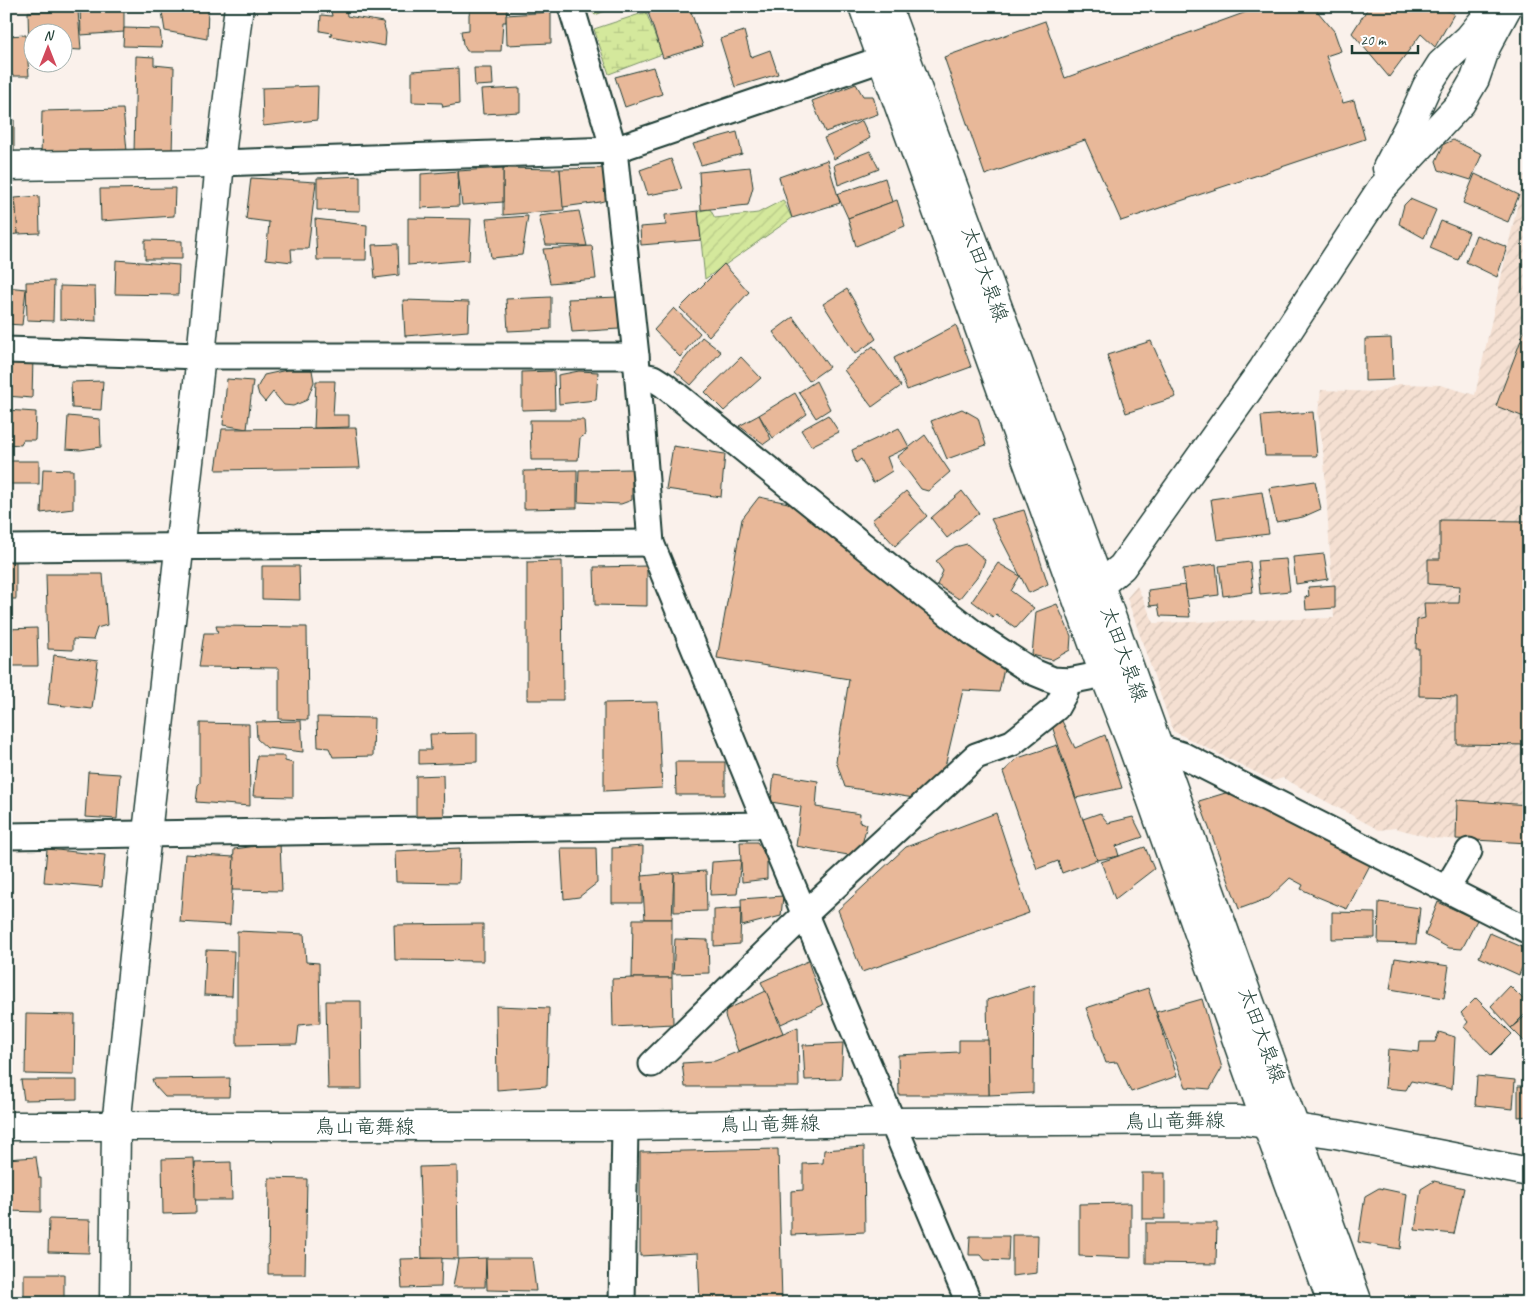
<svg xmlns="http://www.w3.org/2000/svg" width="1535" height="1309" viewBox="0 0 1535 1309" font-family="Caveat,'Klee One',sans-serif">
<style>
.industrial{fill:url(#industrial-furrows)}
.wetland{fill:url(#wetland-marsh);stroke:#7a9268}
.garden{fill:url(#garden-furrows);stroke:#7a9268}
.building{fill:#e8b899;stroke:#1f3d34}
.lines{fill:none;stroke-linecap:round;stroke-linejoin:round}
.street-casing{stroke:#1f3d34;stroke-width:29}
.secondary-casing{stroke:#1f3d34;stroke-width:31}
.street{stroke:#fff;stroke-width:25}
.secondary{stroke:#fff;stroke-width:28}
.labels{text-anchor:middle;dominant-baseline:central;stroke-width:4.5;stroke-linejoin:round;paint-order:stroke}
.street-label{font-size:20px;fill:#1f3d34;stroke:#fff}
</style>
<defs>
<pattern id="industrial-furrows" width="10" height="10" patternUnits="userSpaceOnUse" patternTransform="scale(1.25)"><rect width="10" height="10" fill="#f5e0d2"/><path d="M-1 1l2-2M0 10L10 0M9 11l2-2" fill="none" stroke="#d2c1b5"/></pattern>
<pattern id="wetland-marsh" width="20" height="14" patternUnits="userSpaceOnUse" patternTransform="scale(1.25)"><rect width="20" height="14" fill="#d4e89c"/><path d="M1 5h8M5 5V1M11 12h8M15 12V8" fill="none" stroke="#b6c887"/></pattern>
<pattern id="garden-furrows" width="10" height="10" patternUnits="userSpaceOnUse" patternTransform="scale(1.25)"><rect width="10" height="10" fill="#d4e89c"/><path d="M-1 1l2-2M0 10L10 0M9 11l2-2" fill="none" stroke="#b6c887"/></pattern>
</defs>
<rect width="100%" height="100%" fill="#faf1eb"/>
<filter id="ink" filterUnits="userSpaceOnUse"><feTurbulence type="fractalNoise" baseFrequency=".02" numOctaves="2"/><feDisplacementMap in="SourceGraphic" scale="10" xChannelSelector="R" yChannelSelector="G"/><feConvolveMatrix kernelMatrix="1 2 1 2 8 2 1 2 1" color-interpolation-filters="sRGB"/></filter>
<g filter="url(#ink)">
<polygon class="industrial" points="1524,175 1529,175 1529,844 1432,838 1395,828 1379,830 1283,778 1273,781 1173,731 1127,598 1137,586 1154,623 1334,618 1324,459 1318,413 1321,390 1379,392 1399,384 1440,385 1475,395"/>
<polygon class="wetland" points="646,12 662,54 609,74 594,29"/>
<g class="garden">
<polygon points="589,6 618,6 595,15 590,10"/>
<polygon points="783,200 792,218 705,279 698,211 710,209 715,218 758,213"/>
</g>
<g class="building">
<polygon points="80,6 124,6 124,32 81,35"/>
<polygon points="161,6 208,6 207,39 165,31"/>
<polygon points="330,6 346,6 347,16 383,22 386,33 385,46 330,36 332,33 320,31 321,15 332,16"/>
<polygon points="473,6 507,7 506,22 503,22 501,51 467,51 463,44 461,31 469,30 469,14"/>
<polygon points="664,6 689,6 703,46 663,58 648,12"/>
<polygon points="775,6 795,6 778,12"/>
<polygon points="1263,6 1313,6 1334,31 1341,51 1326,56 1343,103 1354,100 1365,139 1121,221 1085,140 985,175 944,57 1045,21 1065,78"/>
<polygon points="1366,6 1438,6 1454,14 1435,47 1421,34 1389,77 1352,33 1368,8"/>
<polygon points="78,11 81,50 62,49 62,32 32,32 32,49 29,49 28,12"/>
<polygon points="551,12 551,43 507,45 506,15"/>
<polygon points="124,28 160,29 162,47 123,46"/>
<polygon points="744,31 751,57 770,50 778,74 735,87 720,39"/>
<polygon points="26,35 29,76 6,76 6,36"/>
<polygon points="136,56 154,57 154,65 174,67 172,155 134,154"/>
<polygon points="653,67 662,94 625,107 615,77"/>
<polygon points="458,68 459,104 443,107 442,103 412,102 412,71"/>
<polygon points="474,68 492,68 493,85 475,86"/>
<polygon points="856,84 863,96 873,96 878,114 825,132 812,101"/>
<polygon points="6,85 9,85 7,105 6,105"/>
<polygon points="318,86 317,120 263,126 262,88"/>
<polygon points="520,88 520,112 483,114 481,90"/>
<polygon points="123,109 127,151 41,158 42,111"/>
<rect x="6" y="120" width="8" height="30"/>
<polygon points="862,121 870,138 834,159 824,138"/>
<polygon points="737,132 742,154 701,165 693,144"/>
<polygon points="1453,140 1482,154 1471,180 1439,170 1436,161 1444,144"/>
<polygon points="870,151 879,169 838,185 834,165"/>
<polygon points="671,159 682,189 648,195 640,170"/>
<polygon points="827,160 840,203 792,218 779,177"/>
<polygon points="750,167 753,187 748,205 701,210 699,172"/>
<polygon points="503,168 560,169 564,210 503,215"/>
<polygon points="503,168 503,202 462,205 458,171"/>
<polygon points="607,168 610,199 600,202 563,207 560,169"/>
<polygon points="458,171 459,206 421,208 421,174"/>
<polygon points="1475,174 1519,195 1508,222 1463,203"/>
<polygon points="360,176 360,211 317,210 317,178"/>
<polygon points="251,178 316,182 308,249 291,249 292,262 266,259 269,222 246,219"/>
<polygon points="885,178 892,202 848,218 837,194"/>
<polygon points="175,188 174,216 101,221 100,189"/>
<polygon points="39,196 40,233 18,234 15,198"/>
<polygon points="15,198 18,234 6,235 6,199"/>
<polygon points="1410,199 1436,210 1424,238 1399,224 1404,205"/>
<polygon points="897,200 905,226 856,246 848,218"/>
<polygon points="579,211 587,246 546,245 539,216"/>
<polygon points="698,211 701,240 641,245 640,227 666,225 665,215"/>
<polygon points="528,216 522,255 491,258 486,219"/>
<polygon points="408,218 471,219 469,260 408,265"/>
<polygon points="315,219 367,225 366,260 317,260"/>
<polygon points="1441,221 1469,232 1458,260 1430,248"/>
<polygon points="1476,235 1507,247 1497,277 1466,262"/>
<polygon points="145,240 182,241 182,259 145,259"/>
<polygon points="398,244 399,275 375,278 372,245"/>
<polygon points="592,246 596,279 550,283 543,249"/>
<polygon points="116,260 179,265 178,295 115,294"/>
<polygon points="724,264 749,292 709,336 680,308"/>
<polygon points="54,281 53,321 27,320 26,282"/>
<polygon points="60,286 95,287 96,321 60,319"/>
<polygon points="6,287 26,289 22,325 6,324"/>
<polygon points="847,289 876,339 855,354 823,304"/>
<polygon points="551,297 551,329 508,331 506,299"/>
<polygon points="618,297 619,329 572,332 568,299"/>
<polygon points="403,300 469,302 468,331 405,336"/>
<polygon points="674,308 700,333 680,357 654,330"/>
<polygon points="793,317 829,367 809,381 773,332"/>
<polygon points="1529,319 1529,419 1496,406"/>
<polygon points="956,325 971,367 907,390 894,358"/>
<polygon points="702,337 721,352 691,385 675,371"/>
<polygon points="1391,338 1393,380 1365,381 1365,339"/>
<polygon points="1151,341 1176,397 1126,413 1107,355"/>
<polygon points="873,346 901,386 872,407 844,370"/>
<polygon points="33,357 32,398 6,396 6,358"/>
<polygon points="741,357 761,378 724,411 705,392"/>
<polygon points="287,370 312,370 314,382 307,400 293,406 284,405 273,392 265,402 259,395 257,388 264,375"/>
<polygon points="554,371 555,409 522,410 522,372"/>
<polygon points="579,371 598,372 596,400 559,404 558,375"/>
<polygon points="227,379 253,381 247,429 223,425"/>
<polygon points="103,381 101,410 72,408 71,382"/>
<polygon points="316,381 335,381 333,415 349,415 349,427 314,428"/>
<polygon points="816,381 830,409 816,418 799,392"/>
<polygon points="795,393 807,414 773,438 759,415"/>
<polygon points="962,409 978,418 986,445 947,459 931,421"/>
<polygon points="6,410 36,412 35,440 23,440 21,445 6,444"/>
<polygon points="1313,412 1317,456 1265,456 1261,416"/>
<polygon points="759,415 771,439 764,444 739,426"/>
<polygon points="828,415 839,432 811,446 801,430"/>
<polygon points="68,416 100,419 101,447 80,450 66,449"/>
<polygon points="530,420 584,420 585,435 580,438 578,460 531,460"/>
<polygon points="356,428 360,468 216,470 222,429"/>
<polygon points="899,428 909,447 887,457 892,471 873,483 861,459 856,463 852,450"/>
<polygon points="925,435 950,472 928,491 921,489 897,457"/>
<polygon points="673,446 725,454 721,497 666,489"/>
<rect x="6" y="461" width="33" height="23"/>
<polygon points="43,469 73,470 73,509 41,513"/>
<polygon points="632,469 632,500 621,504 578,502 579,470"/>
<polygon points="577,470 577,508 524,509 524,471"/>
<polygon points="1315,481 1321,509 1303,517 1276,522 1269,488"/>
<polygon points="906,491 927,516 895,546 872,520"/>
<polygon points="962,491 979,513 947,538 931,518"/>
<polygon points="1262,492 1269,534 1217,540 1211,499"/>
<polygon points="759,497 803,506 1004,668 999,692 963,690 944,771 914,798 845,787 836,761 849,679 717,658 742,519"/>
<polygon points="1024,510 1048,584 1029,593 991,519"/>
<polygon points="1440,520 1529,521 1529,745 1457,744 1457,697 1419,696 1419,649 1416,649 1417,620 1425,618 1424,603 1459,603 1460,586 1428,584 1428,559 1440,559"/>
<polygon points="967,544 985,560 980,573 959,599 937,585 943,571 936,561 955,547"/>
<polygon points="1324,554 1328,579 1296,584 1293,557"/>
<rect x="6" y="558" width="10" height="41"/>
<polygon points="1286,559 1290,591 1260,594 1257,561"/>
<polygon points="562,561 563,700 527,700 527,562"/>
<polygon points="1250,562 1253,592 1223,596 1219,566"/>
<polygon points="998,563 1020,576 1011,591 1034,608 1016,628 996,614 993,617 972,601"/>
<polygon points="1216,564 1219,595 1187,599 1183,569"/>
<polygon points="262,566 299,566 300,600 262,599"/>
<polygon points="647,566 647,606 595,605 594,567"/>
<polygon points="46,574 103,574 107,625 97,628 93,640 73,639 73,650 48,649"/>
<polygon points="1185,585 1190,617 1160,616 1158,605 1150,606 1148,590"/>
<polygon points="1335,585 1335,608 1306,610 1305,597 1309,596 1308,587"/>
<polygon points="1057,604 1071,636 1070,650 1052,660 1032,655 1036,612"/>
<polygon points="216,626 307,627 308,720 279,719 279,668 199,667 204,633 218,633"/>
<polygon points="37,628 38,666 6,666 6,629"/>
<polygon points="54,655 98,661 92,709 48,704"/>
<polygon points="658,702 662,788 604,791 604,703"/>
<polygon points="317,717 374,718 373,756 333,757 329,748 318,747"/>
<polygon points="301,721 303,752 267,748 257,739 256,722"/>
<polygon points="1062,721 1075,748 1105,735 1122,788 1076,798 1052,726"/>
<polygon points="200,723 249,724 250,806 196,802 198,785 200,783"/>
<polygon points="477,733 477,762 419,764 419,750 431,750 430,734"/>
<polygon points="1057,745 1097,860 1062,873 1058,861 1037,869 1003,772 1018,758"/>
<polygon points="257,756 285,756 285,761 293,763 293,797 253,796"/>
<polygon points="675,762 725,762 725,795 676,795"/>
<polygon points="88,772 120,774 117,819 85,817"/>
<polygon points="774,774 818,781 816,807 860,814 859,822 867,824 861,849 855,849 854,856 796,846 801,807 771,802"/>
<polygon points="443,775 444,818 416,818 416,776"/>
<polygon points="1232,791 1236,796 1370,865 1347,909 1318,897 1301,889 1303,885 1290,878 1269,898 1239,909 1199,801"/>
<polygon points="1457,800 1529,805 1529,843 1456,839"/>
<polygon points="996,813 1029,913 862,972 838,910 906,847"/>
<polygon points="1100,813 1108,823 1133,817 1143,837 1116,846 1119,856 1097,860 1083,819"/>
<polygon points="740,842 757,842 767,856 767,879 742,882"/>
<polygon points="280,843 282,891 232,890 234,849"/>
<polygon points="643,846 642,903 612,903 612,848"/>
<polygon points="1145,847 1154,869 1115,899 1101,862"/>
<polygon points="460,848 459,883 396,882 395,851"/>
<polygon points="561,848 596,848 597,883 579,897 564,899"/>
<polygon points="47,849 105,855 102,887 44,882"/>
<polygon points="185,854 234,857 230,925 180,922"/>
<polygon points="741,860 737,894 710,895 712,862"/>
<polygon points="706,871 707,911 674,912 674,873"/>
<polygon points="674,873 672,919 645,919 642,876"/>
<polygon points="783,896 781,916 742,926 741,899"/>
<polygon points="1379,902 1420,908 1416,944 1378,943"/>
<polygon points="1438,902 1477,920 1462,949 1449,948 1425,935"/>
<polygon points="741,908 740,944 714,946 714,910"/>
<polygon points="1332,912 1375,913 1375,938 1332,939"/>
<polygon points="633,919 672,919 672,978 632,978"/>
<polygon points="483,924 483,961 395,960 394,925"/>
<polygon points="237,931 304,934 306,962 319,963 320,1023 299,1025 297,1044 237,1045"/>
<polygon points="1490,933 1529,950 1519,975 1479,957"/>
<polygon points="675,939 708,940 709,973 673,974"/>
<polygon points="206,950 234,951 232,996 204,995"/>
<polygon points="1395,958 1449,966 1444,998 1390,989"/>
<polygon points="808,961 823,1005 781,1024 761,982"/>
<polygon points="632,978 672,978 673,1024 613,1027 612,979"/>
<polygon points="1034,985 1033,1093 989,1095 987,1000"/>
<polygon points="1510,986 1529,1005 1529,1010 1511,1028 1491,1006"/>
<polygon points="1148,988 1177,1076 1131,1092 1117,1062 1106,1063 1086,1008"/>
<polygon points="766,991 783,1033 738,1051 725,1016 726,1010"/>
<polygon points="1476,998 1512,1034 1491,1055 1464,1027 1468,1022 1461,1013"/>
<polygon points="1202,999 1222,1068 1210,1089 1186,1087 1156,1012"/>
<polygon points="326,1001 361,1001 362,1089 328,1089"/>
<polygon points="496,1006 549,1008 547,1086 497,1090"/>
<polygon points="1529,1013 1529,1046 1511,1028"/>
<polygon points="26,1014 75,1015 74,1075 25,1074"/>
<polygon points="798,1027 799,1087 685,1087 682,1063 715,1061"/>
<polygon points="1439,1032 1455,1037 1452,1089 1411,1081 1406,1090 1385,1088 1388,1049 1419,1052 1420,1042 1435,1042"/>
<polygon points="959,1040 988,1040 989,1095 899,1095 898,1055 959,1052"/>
<polygon points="843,1043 841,1079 805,1080 803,1045"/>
<polygon points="1477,1076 1515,1080 1513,1109 1475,1105"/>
<polygon points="230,1078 229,1097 165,1097 154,1085 152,1079"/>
<polygon points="21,1080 77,1080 77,1099 24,1100"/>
<polygon points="1518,1086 1529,1086 1529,1116 1518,1117"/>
<polygon points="864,1147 865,1232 791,1235 791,1191 803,1190 803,1164 823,1163 824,1150"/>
<polygon points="778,1149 782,1303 700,1303 698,1253 640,1256 640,1152"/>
<polygon points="36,1157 39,1178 41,1178 41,1212 8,1211 6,1159"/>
<polygon points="194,1158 196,1213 163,1214 162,1159"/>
<polygon points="231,1162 232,1200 195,1200 195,1163"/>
<polygon points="457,1166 458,1259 422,1258 419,1167"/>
<rect x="1142" y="1173" width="23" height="46"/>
<polygon points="269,1178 307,1179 305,1274 268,1274"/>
<polygon points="1434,1181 1464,1188 1454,1234 1415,1230 1421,1189"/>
<polygon points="1379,1188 1407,1194 1400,1249 1358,1242 1365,1196"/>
<polygon points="1131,1203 1131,1258 1079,1256 1079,1204"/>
<polygon points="49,1219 90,1220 89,1253 48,1252"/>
<polygon points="1146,1223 1217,1223 1216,1264 1146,1263"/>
<polygon points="1012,1235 1038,1235 1037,1273 1012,1276"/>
<polygon points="970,1236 1009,1236 1008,1261 985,1260 981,1255 969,1255"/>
<polygon points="1527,1245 1529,1245 1529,1279 1524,1278"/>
<polygon points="442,1258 441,1287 402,1288 400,1259"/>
<polygon points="486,1258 485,1287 453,1287 458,1259"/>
<polygon points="486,1258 532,1258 536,1291 487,1290"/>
<rect x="24" y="1274" width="40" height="29"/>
</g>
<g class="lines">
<g class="street-casing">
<g id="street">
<polyline points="571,6 614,150 636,356 651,543 767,825 969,1303"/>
<polyline points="220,163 614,150 900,53"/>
<polyline points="6,350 201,356 636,356"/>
<polyline points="638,375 653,378 664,385 927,597 976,635 1031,671 1053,680 1069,681 1104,674 1123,667"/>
<polyline points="6,548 651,543"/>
<polyline points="1158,747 1182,755 1529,931"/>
<polyline points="6,836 767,825"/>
<polyline points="1447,888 1469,851"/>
<polyline points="652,1064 805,914 976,756 1012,743 1056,708 1065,692 1065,681"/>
<polyline points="622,1303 625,1126"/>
</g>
</g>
<g class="secondary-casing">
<g id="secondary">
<polyline points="863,6 1104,674 1132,745 1267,1125 1332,1303"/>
<polyline points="887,6 1100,585 1358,1303"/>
<polyline points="6,166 220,163"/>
<polyline points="1387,168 1410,124 1427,86 1441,64 1469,38 1492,10"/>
<polyline points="1085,591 1100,585 1122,567 1263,369 1381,189 1461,103 1475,79 1486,47 1508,6"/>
<polyline points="6,1126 625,1126 893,1122 1238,1120 1336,1134 1529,1172"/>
<polyline points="114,1303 116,1126 147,833 201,356 220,163 239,6"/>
</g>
</g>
<use href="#street" class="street"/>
<use href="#secondary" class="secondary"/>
</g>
</g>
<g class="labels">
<g class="street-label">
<text transform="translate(985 274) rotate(70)">太田大泉線</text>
<text transform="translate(1124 654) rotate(70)">太田大泉線</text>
<text transform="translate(1262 1035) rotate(70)">太田大泉線</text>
<text transform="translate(1175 1121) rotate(-1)">鳥山竜舞線</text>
<text transform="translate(770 1124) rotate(-1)">鳥山竜舞線</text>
<text x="365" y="1126">鳥山竜舞線</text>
</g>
</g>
<rect width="1535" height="1309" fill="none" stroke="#fff" stroke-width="25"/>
<rect x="12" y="12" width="1510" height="1284" fill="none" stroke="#1f3d34" stroke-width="2" filter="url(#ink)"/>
<g transform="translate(48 48)"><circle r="24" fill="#ffffff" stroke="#a5b1ae"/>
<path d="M0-4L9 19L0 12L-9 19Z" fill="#d1495b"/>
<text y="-8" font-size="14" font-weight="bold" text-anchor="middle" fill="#1f3d34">N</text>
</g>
<path d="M1352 45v8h66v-8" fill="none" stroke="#1f3d34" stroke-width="2.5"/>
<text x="1360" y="45" font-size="15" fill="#1f3d34" stroke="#ffffff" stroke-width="4" paint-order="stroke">20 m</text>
</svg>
